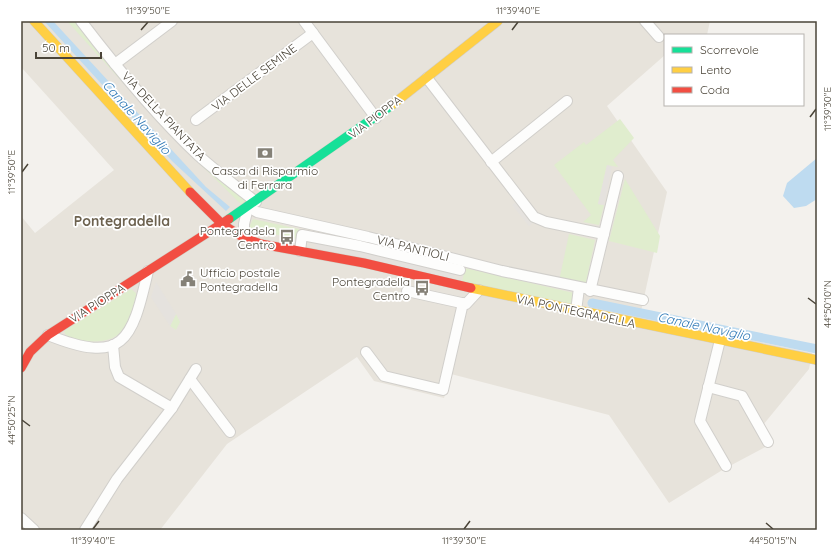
<svg xmlns="http://www.w3.org/2000/svg" width="838" height="551" viewBox="0 0 838 551" font-family="Quicksand,sans-serif">
<style>
.residential{fill:#e7e3db}
.green{fill:#e0edce}
.parking{fill:#e5e2de}
.water{fill:#bedbf0}
.lines{fill:none;stroke-linecap:round;stroke-linejoin:round}
.canal{stroke:#bedbf0;stroke-width:9}
.street-casing{stroke:#d1cfcb;stroke-width:12}
.fast-casing{stroke:#d2cec4;stroke-width:10}
.slow-casing{stroke:#d2cec4;stroke-width:10}
.jam-casing{stroke:#d2cec4;stroke-width:10}
.street{stroke:#fdfdfc;stroke-width:10}
.fast{stroke:#16e098;stroke-width:9}
.slow{stroke:#ffcf43;stroke-width:9}
.jam{stroke:#f24e42;stroke-width:9}
.ticks{fill:none;stroke:#4a4438;stroke-width:1.5}
.labels{text-anchor:middle;dominant-baseline:central;stroke-width:3.5;stroke-linejoin:round;paint-order:stroke}
.street-label{font-size:12px;fill:#4a4438;stroke:#fff}
.poi-label{font-size:12px;fill:#4a4438;stroke:#fff;text-anchor:end}
.water-label{font-size:13px;font-style:italic;fill:#307ab7;stroke:#fff}
.quarter-label{font-size:14px;font-weight:bold;fill:#6d624f;stroke:#fff}
.neatline{fill:none;stroke:#4a4438;stroke-width:1.5}
.ticks-label{font-size:10px;text-anchor:middle;fill:#4a4438}
</style>
<rect width="100%" height="100%" fill="#f3f1ed"/>
<polygon class="residential" points="21,21 710,21 707,35 665,35 665,55 607,106 667,192 640,316 812,353 809,369 763,425 773,443 724,469 669,503 609,415 451,374 444,398 374,381 357,357 227,444 160,530 21,530 21,216 35,233 114,170 21,67"/>
<g class="green">
<polygon points="67,21 78,21 104,56 253,202 243,206 171,136"/>
<polygon points="620,119 634,138 613,160 618,167 607,165 598,204 604,205 599,225 583,222 591,215 554,165 584,142 586,145"/>
<polygon points="625,179 660,236 657,253 609,241"/>
<polygon points="253,219 299,229 298,239 248,229"/>
<polygon points="569,234 595,240 585,287 559,281"/>
<polygon points="465,268 574,293 571,305 462,282"/>
<path d="M131,289L136,293C137,300 135,306 133,312C131,318 128,327 123,331C119,334 114,338 110,339C99,343 67,344 64,331Z"/>
<polygon points="176,314 180,322 176,330 170,326"/>
</g>
<g class="parking">
<polygon points="607,165 612,167 604,205 598,204"/>
<polygon points="518,201 534,222 529,226 512,205"/>
<polygon points="316,240 455,272 453,279 315,248"/>
<polygon points="156,282 176,314 170,326 151,297"/>
</g>
<g class="water">
<polygon points="44,21 53,21 206,187 230,207 226,211 172,161"/>
<polygon points="817,158 817,199 806,206 794,208 783,196 787,183"/>
</g>
<g class="lines">
<polyline class="canal" points="592,303 817,349"/>
<g class="street-casing">
<g id="street">
<path d="M81,21C117,68 156,116 199,156C217,172 237,187 256,202"/>
<polyline points="304,21 376,118"/>
<polyline points="645,21 659,37"/>
<polyline points="115,64 172,21"/>
<polyline points="427,78 534,217 546,222 604,234"/>
<polyline points="196,120 313,33"/>
<polyline points="491,162 567,101"/>
<polyline points="248,207 257,212 368,237 502,271 643,300"/>
<polyline points="244,238 244,224 248,207"/>
<polyline points="300,251 302,235 360,246 460,270"/>
<polyline points="407,291 466,304 479,290"/>
<polyline points="590,291 618,176"/>
<polyline points="576,311 579,288"/>
<path d="M48,335C123,365 132,342 148,271"/>
<polyline points="720,340 700,421 726,466"/>
<polyline points="113,345 115,367 119,377 172,408"/>
<polyline points="366,352 384,376 443,390 463,303"/>
<polyline points="190,379 230,432"/>
<polyline points="708,387 742,396 768,442"/>
<polyline points="21,518 34,530"/>
<polyline points="85,530 117,479 172,408 196,369"/>
</g>
</g>
<g class="fast-casing">
<polyline id="fast" points="229,219 392,105"/>
</g>
<g class="slow-casing">
<g id="slow">
<polyline points="34,21 190,192"/>
<polyline points="392,105 498,21"/>
<polyline points="471,288 817,360"/>
</g>
</g>
<g class="jam-casing">
<g id="jam">
<polyline points="190,192 222,224 244,238 261,244 364,263 471,288"/>
<polyline points="21,368 30,352 48,335 229,219"/>
</g>
</g>
<use href="#street" class="street"/>
<use href="#fast" class="fast"/>
<use href="#slow" class="slow"/>
<use href="#jam" class="jam"/>
</g>
<path class="ticks" d="M141,30L148,22M512,30L518,22M810,117L816,109M22,172L28,164M808,298L816,304M22,420L30,426M766,523L773,529M93,529L99,521M464,529L470,521"/>
<defs>
<g id="bank-bare" transform="scale(1.2)"><path d="M-6-4H6V4H-6ZM0-2.3a2.3 2.3 0 1 0 0 4.6a2.3 2.3 0 1 0 0-4.6Z" fill="#858177" stroke="#fff" stroke-width="2.5" paint-order="stroke"/></g>
<g id="bus-bare" transform="scale(1.2)"><path d="M-5-6H5V4H4V6H2V4H-2V6H-4V4H-5ZM-3.5-4V0h7V-4ZM-3.5 1.2v1.5H-2V1.2ZM2 1.2v1.5H3.5V1.2Z" fill="#858177" stroke="#fff" stroke-width="2.5" paint-order="stroke"/></g>
<g id="civic-bare" transform="scale(1.2)"><path d="M-.6-6.5H3V-4.5H.6V-3L4-1V1h2V6H-6V1h2V-1L-.6-3ZM-1.2 2.5V6h2.4V2.5Z" fill="#858177" stroke="#fff" stroke-width="2.5" paint-order="stroke"/></g>
</defs>
<g fill-rule="evenodd">
<use href="#bank-bare" x="265" y="153"/>
<use href="#bus-bare" x="287" y="237"/>
<use href="#civic-bare" x="188" y="279"/>
<use href="#bus-bare" x="422" y="288"/>
</g>
<g class="labels">
<g class="street-label">
<text transform="translate(254 77) rotate(-37)">VIA DELLE SEMINE</text>
<text transform="translate(164 116) rotate(47)">VIA DELLA PIANTATA</text>
<text transform="translate(375 117) rotate(-37)">VIA PIOPPA</text>
<text transform="translate(413 248) rotate(14)">VIA PANTIOLI</text>
<text transform="translate(97 303) rotate(-32)">VIA PIOPPA</text>
<text transform="translate(576 311) rotate(12)">VIA PONTEGRADELLA</text>
</g>
<g class="poi-label">
<text x="265" y="170" text-anchor="middle">Cassa di Risparmio<tspan x="265" dy="14">di Ferrara</tspan></text>
<text x="275" y="230">Pontegradela<tspan x="275" dy="14">Centro</tspan></text>
<text x="200" y="272" text-anchor="start">Ufficio postale<tspan x="200" dy="14">Pontegradella</tspan></text>
<text x="410" y="281">Pontegradella<tspan x="410" dy="14">Centro</tspan></text>
</g>
<g class="water-label">
<text transform="translate(137 117) rotate(48)">Canale Naviglio</text>
<text transform="translate(704 326) rotate(12)">Canale Naviglio</text>
</g>
<g class="quarter-label">
<text x="122" y="221">Pontegradella</text>
</g>
</g>
<rect width="838" height="551" fill="none" stroke="#ffffff" stroke-width="44"/>
<rect x="664" y="34" width="140" height="72" fill="#ffffff" stroke="#b7b4af"/>
<rect x="672" y="47" width="20" height="6" fill="#16e098" stroke="#b7b4af"/>
<text x="700" y="54" font-size="12" fill="#4a4438">Scorrevole</text>
<rect x="672" y="67" width="20" height="6" fill="#ffcf43" stroke="#b7b4af"/>
<text x="700" y="74" font-size="12" fill="#4a4438">Lento</text>
<rect x="672" y="87" width="20" height="6" fill="#f24e42" stroke="#b7b4af"/>
<text x="700" y="94" font-size="12" fill="#4a4438">Coda</text>
<path d="M36 52v6h65v-6" fill="none" stroke="#4a4438" stroke-width="2"/>
<text x="42" y="52" font-size="12" fill="#4a4438" stroke="#ffffff" stroke-width="3" paint-order="stroke">50 m</text>
<rect x="22" y="22" width="794" height="507" class="neatline"/>
<g class="ticks-label">
<text x="148" y="14">11°39'50"E</text>
<text x="518" y="14">11°39'40"E</text>
<text transform="translate(827 109) rotate(-90)" y="4">11°39'30"E</text>
<text transform="translate(11 172) rotate(-90)" y="4">11°39'50"E</text>
<text transform="translate(827 304) rotate(-90)" y="4">44°50'10"N</text>
<text transform="translate(11 420) rotate(-90)" y="4">44°50'25"N</text>
<text x="93" y="544">11°39'40"E</text>
<text x="464" y="544">11°39'30"E</text>
<text x="773" y="544">44°50'15"N</text>
</g>
</svg>
